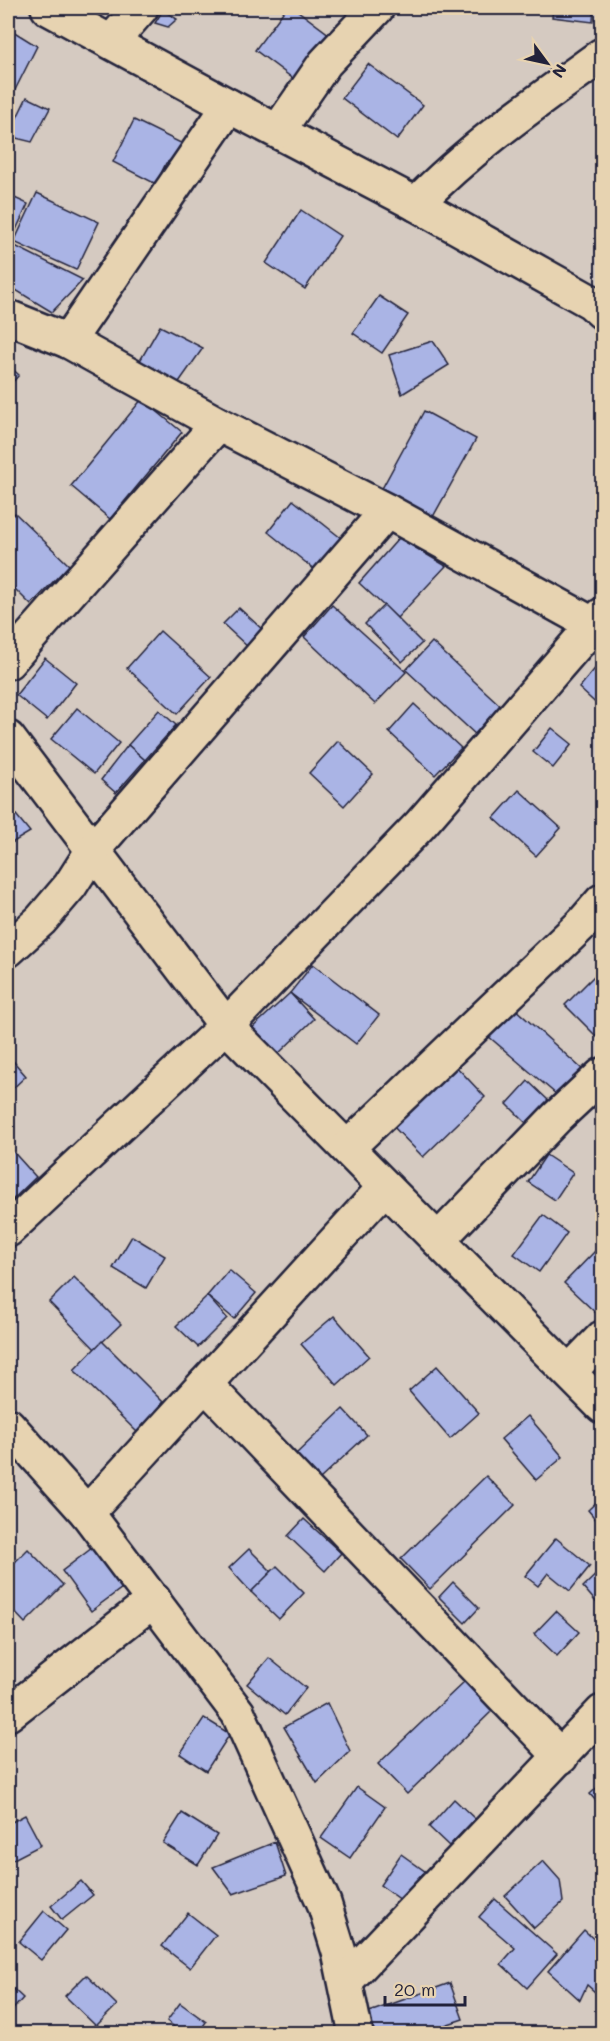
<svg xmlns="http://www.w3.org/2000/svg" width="610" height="2041" viewBox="0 0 610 2041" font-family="Mali,sans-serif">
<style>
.building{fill:#aab4e5;stroke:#22223b;stroke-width:1.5}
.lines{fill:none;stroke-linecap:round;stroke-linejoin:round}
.minor-casing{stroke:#22223b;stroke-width:38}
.minor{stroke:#e7d3b1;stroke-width:33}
</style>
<rect width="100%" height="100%" fill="#d5cac1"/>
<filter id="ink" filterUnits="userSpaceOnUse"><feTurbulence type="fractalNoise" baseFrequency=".0167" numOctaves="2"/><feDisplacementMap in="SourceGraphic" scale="12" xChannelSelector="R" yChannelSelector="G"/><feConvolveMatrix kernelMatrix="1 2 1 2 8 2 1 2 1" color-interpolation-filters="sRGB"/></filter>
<g filter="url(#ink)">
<g class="building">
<polygon points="286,8 294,8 334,38 299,83 255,50"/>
<polygon points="553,8 594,8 593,22 552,17"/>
<polygon points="163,10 177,19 168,27 155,23"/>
<polygon points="8,28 37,46 8,104"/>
<polygon points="368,64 423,105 397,140 342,98"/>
<polygon points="27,97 50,108 32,142 8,136"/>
<polygon points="134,120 191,148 166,163 156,184 113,162"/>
<polygon points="37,193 99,222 76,270 14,242"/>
<polygon points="8,195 28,204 8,247"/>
<polygon points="301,210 340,236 305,289 266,263"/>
<polygon points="13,245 83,280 52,312 11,287 8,288 8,256"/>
<polygon points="379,296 408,315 382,353 353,333"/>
<polygon points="160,326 203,348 172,392 134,371"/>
<polygon points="433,341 449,365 402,394 389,355"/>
<polygon points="8,365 19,375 8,387"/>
<polygon points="142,399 182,432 110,519 71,486"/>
<polygon points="424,411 476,439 429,524 378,496"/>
<polygon points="293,500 341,538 315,570 268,532"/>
<polygon points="15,513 69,565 31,605 8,582 8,520"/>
<polygon points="399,538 446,566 397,618 359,583"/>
<polygon points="332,605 406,672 375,704 304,637"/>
<polygon points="384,605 422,643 402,662 365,624"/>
<polygon points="239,608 264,631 249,648 223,624"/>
<polygon points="160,631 211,677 177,714 127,668"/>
<polygon points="432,642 502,707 476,735 406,670"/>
<polygon points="45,658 76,683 47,720 16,695"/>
<polygon points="602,660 602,709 579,688"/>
<polygon points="414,704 461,748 435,775 389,732"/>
<polygon points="77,708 119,743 94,774 51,739"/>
<polygon points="159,710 176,725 145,760 128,745"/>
<polygon points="552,728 572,744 553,768 533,752"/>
<polygon points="338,741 373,774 344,806 309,773"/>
<polygon points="128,745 145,760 116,793 101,780"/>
<polygon points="519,790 561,828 536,856 494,818"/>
<polygon points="8,805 30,832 10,844 8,841"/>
<polygon points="313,964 379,1015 356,1044 290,993"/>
<polygon points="601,969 602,971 602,1042 565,1005"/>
<polygon points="290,993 314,1019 277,1055 250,1030"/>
<polygon points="514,1008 582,1069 557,1095 488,1036"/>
<polygon points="8,1055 26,1076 8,1093"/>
<polygon points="452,1062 485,1097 423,1157 389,1122"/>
<polygon points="528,1081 548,1100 526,1123 507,1104"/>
<polygon points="8,1146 36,1177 8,1204"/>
<polygon points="546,1155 573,1173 555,1200 528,1182"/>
<polygon points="543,1215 567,1233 539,1272 514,1254"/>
<polygon points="132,1236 165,1256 146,1288 113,1268"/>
<polygon points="597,1249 602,1253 602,1313 599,1316 564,1283"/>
<polygon points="229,1270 256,1293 234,1319 207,1296"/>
<polygon points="74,1277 121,1324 95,1349 49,1302"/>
<polygon points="207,1296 227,1318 198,1347 176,1326"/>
<polygon points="334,1316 369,1356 337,1385 301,1344"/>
<polygon points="102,1341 166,1405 138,1433 74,1370"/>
<polygon points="437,1366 479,1413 450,1439 409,1391"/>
<polygon points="343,1409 367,1435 320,1479 296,1454"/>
<polygon points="528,1416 563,1457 536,1480 501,1439"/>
<polygon points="486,1476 515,1505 430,1589 401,1559"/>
<polygon points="602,1497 602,1527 588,1510"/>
<polygon points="304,1519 341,1553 325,1571 288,1536"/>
<polygon points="556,1538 590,1566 570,1591 548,1573 538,1586 525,1576"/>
<polygon points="92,1548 122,1588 91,1611 62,1571"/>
<polygon points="28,1549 63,1585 25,1623 8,1605 8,1569"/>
<polygon points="249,1549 272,1572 251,1592 229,1568"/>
<polygon points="277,1566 304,1593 279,1619 251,1592"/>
<polygon points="602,1569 602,1609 583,1587"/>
<polygon points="453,1582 479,1608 465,1623 439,1597"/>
<polygon points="556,1611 579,1632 557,1656 534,1634"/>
<polygon points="269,1658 306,1688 285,1715 247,1684"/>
<polygon points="465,1681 493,1710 407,1794 378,1764"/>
<polygon points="327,1703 350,1751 317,1783 284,1727"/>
<polygon points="204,1718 230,1734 206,1771 180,1754"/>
<polygon points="602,1783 602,1808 590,1794"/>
<polygon points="357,1787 385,1807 350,1858 321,1838"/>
<polygon points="454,1799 475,1819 449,1846 429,1827"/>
<polygon points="182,1813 217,1835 198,1865 163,1843"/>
<polygon points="25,1815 41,1845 8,1862 8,1824"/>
<polygon points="275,1842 286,1876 233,1894 213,1867"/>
<polygon points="401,1854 433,1877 411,1907 380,1885"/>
<polygon points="543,1861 560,1880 563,1902 534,1928 505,1896"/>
<polygon points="81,1881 93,1895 62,1920 51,1906"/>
<polygon points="495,1899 557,1954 527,1988 501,1964 515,1948 479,1917"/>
<polygon points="44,1911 66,1930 41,1960 19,1942"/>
<polygon points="188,1913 216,1935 190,1968 162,1946"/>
<polygon points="584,1930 602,1947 602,1998 587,1985 580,2000 548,1971"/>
<polygon points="86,1975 117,2005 96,2026 65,1996"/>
<polygon points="450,1983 463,2019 445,2025 448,2034 367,2034 361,2015"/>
<polygon points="8,1984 23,1998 8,2015"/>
<polygon points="180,2003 206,2022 198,2034 183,2034 167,2021"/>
</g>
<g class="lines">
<g class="minor-casing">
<g id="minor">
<polyline points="48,8 229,106 416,204 591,302 602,312"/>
<polyline points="112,41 141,8"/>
<polyline points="278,131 325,63 377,8"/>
<path d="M416,204C471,147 538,101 602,55"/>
<polyline points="8,317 68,341 218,424 387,511 594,625"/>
<polyline points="68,341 229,106"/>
<polyline points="8,662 218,424"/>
<polyline points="8,738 226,1026 602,1406"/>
<polyline points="8,950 41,920 70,886 93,850 387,511"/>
<polyline points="347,1148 582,924 602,901"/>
<polyline points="8,1230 226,1026 420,825 602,615"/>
<polyline points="438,1240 557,1117 602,1075"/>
<polyline points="569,1372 602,1338"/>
<polyline points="205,1384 561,1757"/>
<polyline points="8,1425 87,1513 238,1713 324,1903 339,1952 356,2034"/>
<polyline points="87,1513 385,1187"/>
<polyline points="8,1714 154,1600"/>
<polyline points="346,1981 602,1712"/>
</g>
</g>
<use href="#minor" class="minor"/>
</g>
</g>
<rect width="610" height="2041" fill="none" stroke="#e7d3b1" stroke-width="30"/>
<rect x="15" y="15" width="580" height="2011" fill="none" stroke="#22223b" stroke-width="2" filter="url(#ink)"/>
<g transform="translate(547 63) rotate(123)" stroke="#e7d3b1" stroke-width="4.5" paint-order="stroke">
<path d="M0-4.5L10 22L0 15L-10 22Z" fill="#22223b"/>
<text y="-9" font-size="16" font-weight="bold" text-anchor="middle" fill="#22223b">N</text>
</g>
<path d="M385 1996v9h80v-9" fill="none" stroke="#22223b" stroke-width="3"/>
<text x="394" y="1996" font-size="18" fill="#22223b" stroke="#e7d3b1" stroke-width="4.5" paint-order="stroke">20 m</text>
</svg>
